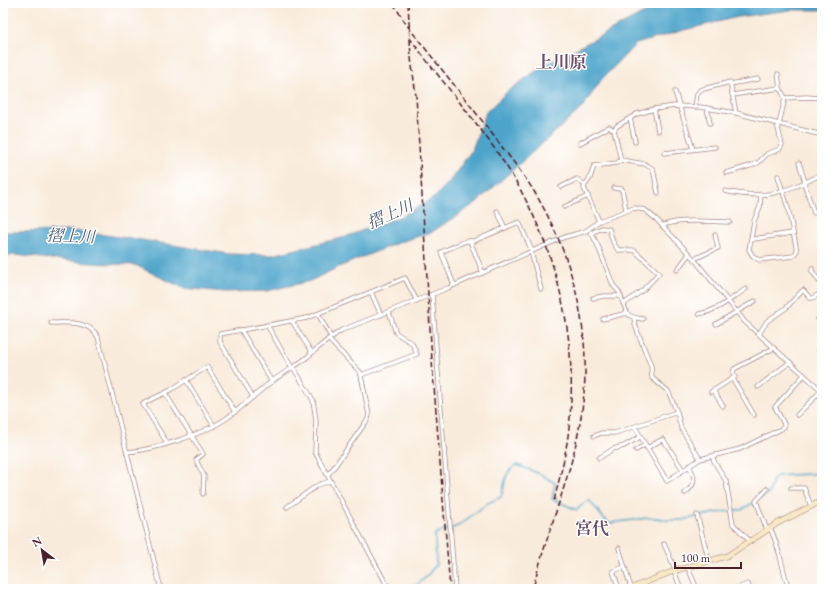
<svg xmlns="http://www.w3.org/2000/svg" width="825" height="592" viewBox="0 0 825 592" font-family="'EB Garamond','Noto Serif JP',serif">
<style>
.water{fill:#4ea4ca;stroke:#4c627a}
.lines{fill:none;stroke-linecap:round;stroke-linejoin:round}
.stream{stroke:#4ea4ca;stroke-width:1.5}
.street-casing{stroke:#a28583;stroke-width:5}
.secondary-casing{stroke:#a28583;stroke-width:6}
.street{stroke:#fff;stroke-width:3.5}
.secondary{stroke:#f8e8c3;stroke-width:5}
.rail{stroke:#4a1f2b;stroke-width:1.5;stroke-dasharray:6 3;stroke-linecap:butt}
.labels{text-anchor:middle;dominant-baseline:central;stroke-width:3;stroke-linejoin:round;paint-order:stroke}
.water-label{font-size:16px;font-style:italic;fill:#4c5b73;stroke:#fff}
.quarter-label{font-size:17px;font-weight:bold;fill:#6e4d69;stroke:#fff}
</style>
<rect width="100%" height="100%" fill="#fff"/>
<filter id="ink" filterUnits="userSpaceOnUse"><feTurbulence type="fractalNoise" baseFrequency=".025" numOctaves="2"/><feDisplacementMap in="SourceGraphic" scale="8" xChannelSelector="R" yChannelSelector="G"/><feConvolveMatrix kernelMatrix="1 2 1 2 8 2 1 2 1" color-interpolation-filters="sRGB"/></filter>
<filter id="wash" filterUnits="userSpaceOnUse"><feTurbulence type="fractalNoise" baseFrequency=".012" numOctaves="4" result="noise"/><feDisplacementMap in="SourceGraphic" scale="16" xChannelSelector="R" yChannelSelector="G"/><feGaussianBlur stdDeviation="0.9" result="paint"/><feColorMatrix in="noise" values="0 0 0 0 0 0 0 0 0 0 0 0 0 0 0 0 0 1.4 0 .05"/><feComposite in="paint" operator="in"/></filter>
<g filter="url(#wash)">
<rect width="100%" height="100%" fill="#f9ebdb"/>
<polygon class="water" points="679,3 822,3 822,10 790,10 738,17 684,30 636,44 602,79 582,108 476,203 432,232 400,242 341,266 310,281 267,291 224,292 183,288 135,265 89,263 14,255 3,257 3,232 4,232 72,231 136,239 229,254 272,255 342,238 402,216 435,197 449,182 472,150 486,112 508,91 543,66 646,12"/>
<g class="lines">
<g class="stream">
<polyline points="761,498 769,493 773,480 777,476 822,473"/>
<path d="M409,589C419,585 430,574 436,564L435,534L458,526L488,503L501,497C506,485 503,471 517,465L540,474L555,483L552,499L577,510L585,502L590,501L605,520L610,523L648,518H658L666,520H682L715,513L741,510L756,501"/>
</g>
</g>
</g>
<g filter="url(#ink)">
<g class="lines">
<g class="street-casing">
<g id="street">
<polyline points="778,74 780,88 785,98 779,124"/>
<polyline points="821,80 822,80"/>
<polyline points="730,84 758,79"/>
<polyline points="675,92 693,149"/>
<polyline points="732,95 780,88"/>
<polyline points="785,98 806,97 822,98"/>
<polyline points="695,107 697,94 700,90 730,82 736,113"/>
<polyline points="707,108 710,123"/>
<polyline points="654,109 658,131"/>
<polyline points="630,118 635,142"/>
<polyline points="580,143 609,127 614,130"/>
<polyline points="664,153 715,147"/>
<polyline points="799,163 805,182"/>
<polyline points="726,173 750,166 758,163 767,154 780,149 782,145 777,124"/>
<polyline points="804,183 814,213"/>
<polyline points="561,187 577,179 585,185"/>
<polyline points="614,188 622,189 626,210"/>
<path d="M725,191C739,194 755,196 769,194C784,191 810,182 822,173"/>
<polyline points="658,193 653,169 645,164 621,160 614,130 617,126 637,114 654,109 675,106 700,107 736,113 822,135"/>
<polyline points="761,194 760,207 754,221 749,250 753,256 759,260 793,256 797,251 788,208 778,176"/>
<polyline points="564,207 588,196"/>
<polyline points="497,211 505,228"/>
<polyline points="599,221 584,188 585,185 590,178 594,166 617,163 621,160"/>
<path d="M662,226C676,218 712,222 730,222"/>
<path d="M591,232L598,246L613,285L619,292L627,313C630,318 638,318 643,319"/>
<polyline points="591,233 602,228 609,229 613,242 618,250 632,250 635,251 659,273 643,290 624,304"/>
<polyline points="470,241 483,273"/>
<polyline points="751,241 754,239 792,233"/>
<polyline points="531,252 541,289"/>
<polyline points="694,259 718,248 715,235"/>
<polyline points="812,268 812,271 822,285"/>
<polyline points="677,270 689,254"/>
<polyline points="454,285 441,252 466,241 474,241 519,222 532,251"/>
<polyline points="371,292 381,315"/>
<polyline points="432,295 455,589"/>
<polyline points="593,298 604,296 621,296"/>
<polyline points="318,314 331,337"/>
<path d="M699,314C718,311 730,299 746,289"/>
<polyline points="634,318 635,325 651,366 652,378 668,391 677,412"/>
<polyline points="603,319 627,313"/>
<polyline points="818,319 822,322"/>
<polyline points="292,321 312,353"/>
<path d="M51,323C67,323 89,320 98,337L161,589"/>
<polyline points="716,324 755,301"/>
<polyline points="267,325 292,368"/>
<polyline points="241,330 272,382"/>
<polyline points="759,334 767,321 786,308 803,290 810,298 813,298 822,292"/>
<polyline points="328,339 360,372 361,375"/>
<polyline points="822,348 819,351 822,356"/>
<polyline points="293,367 313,400 316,421 315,452 389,589"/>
<polyline points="733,379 754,415"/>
<polyline points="186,380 214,426"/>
<polyline points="758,387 790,362"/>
<polyline points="713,390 723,406"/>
<polyline points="711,392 735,377 733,373 734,369 774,348"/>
<polyline points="165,393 203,454 196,460 204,476 203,494"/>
<polyline points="253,397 220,342 220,334 307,318 405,278 417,301"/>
<polyline points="797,415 822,390"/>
<polyline points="635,427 667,481 700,459 740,449 781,429 784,427 784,424 775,407 804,375"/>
<polyline points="594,436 601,433 615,433 677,412 681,428 700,459"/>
<polyline points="167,443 143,404 152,399 169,391 207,367 235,412"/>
<polyline points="647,448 663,439 683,470"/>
<polyline points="636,450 645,445"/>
<path d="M127,452C154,450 201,435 224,420C241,409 255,394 271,382C283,373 295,367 306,358C318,348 329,338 342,330L448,288L546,245L565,237L586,231L599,221L634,208L645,210L656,219L694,259L745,322L822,391"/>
<polyline points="712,456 715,463 726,481 733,524 750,541"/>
<polyline points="599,458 613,449 624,446 640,437"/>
<polyline points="327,475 332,470 368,419 369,415 361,375 417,354 412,343 396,333 389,312"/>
<polyline points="791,488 804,488 811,506"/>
<path d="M685,493C696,485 696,477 689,466"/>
<polyline points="287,507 318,485 330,481"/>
<polyline points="697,515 709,561"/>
<path d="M770,528C780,547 782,569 789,589"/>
<polyline points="767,530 756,501 767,489"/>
<polyline points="664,544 676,571"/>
<polyline points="619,548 631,588"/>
<polyline points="688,568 697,589"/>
<polyline points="674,571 679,584 683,589"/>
<polyline points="619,589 613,571 624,567"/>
<polyline points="735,589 748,584 750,589"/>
</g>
</g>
<g class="secondary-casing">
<polyline id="secondary" points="629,589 674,571 727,556 778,523 822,501"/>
</g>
<use href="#street" class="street"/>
<use href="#secondary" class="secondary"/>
<g class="rail">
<path d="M393,3L406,24C435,61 464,97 493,135C507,154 523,173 535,193C574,258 593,335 582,410C574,472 547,529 533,589"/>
<polyline points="408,3 411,58 416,96 432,361 450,589"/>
<path d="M409,37C438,77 471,114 499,155C555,237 581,337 568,436C565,458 559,480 554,501"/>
</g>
</g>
</g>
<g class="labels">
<g class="water-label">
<text transform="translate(390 214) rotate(-24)">摺上川</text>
<text transform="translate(71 236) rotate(2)">摺上川</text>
</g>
<g class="quarter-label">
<text x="561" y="62">上川原</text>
<text x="592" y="528">宮代</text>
</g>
</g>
<rect width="825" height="592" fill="none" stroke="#fff" stroke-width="16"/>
<g transform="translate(42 550) rotate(329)" stroke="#ffffff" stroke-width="3" paint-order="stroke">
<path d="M0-3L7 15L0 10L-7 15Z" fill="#4a1f2b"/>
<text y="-6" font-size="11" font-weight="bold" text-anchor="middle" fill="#4a1f2b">N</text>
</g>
<path d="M675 562v6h66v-6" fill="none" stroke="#4a1f2b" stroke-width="2"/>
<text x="681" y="562" font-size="12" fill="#4a1f2b" stroke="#ffffff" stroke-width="3" paint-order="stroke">100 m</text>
</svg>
